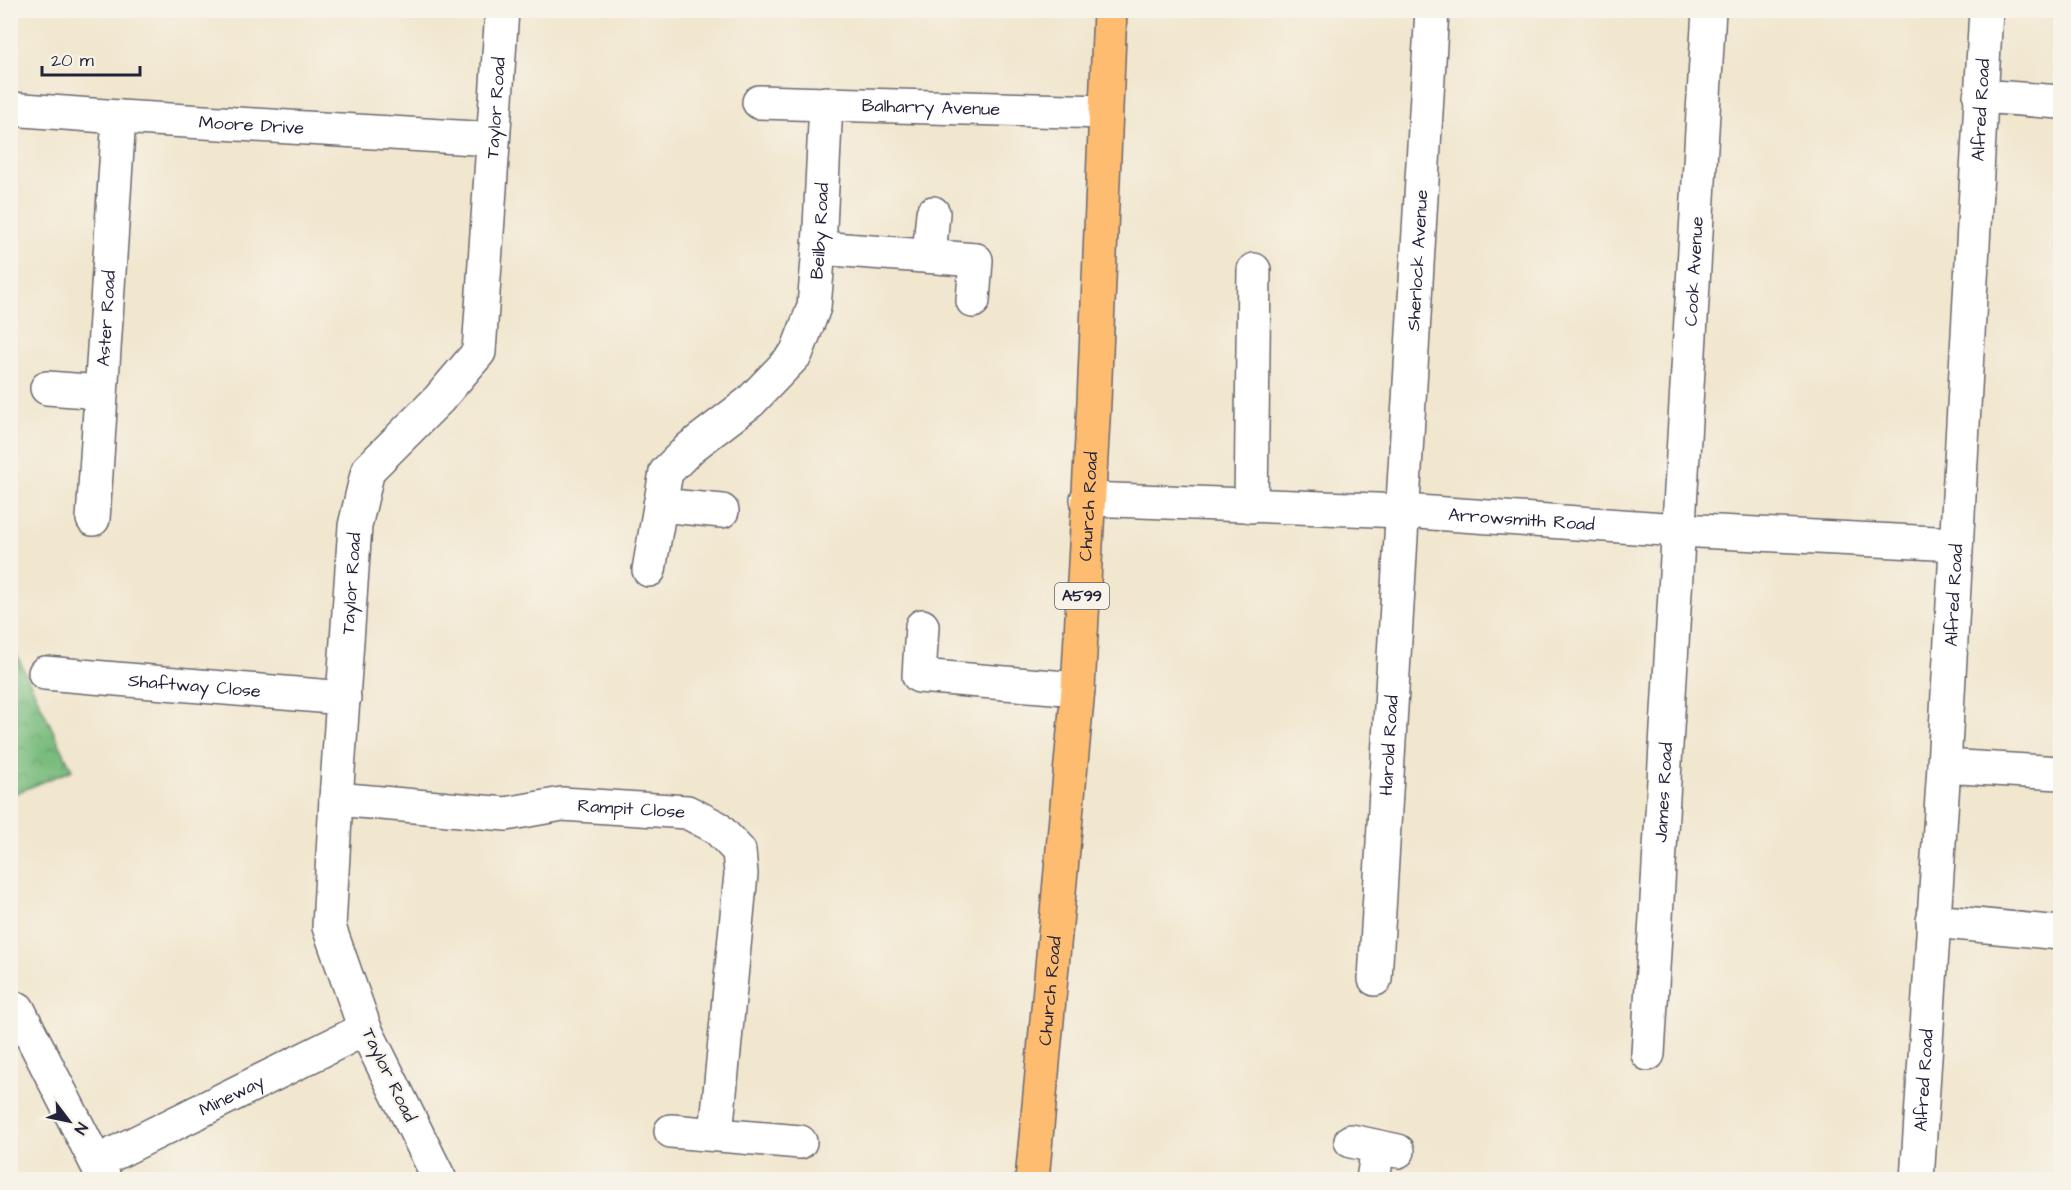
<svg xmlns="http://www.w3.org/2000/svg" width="2071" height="1190" viewBox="0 0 2071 1190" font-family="'Architects Daughter',sans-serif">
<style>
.forest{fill:url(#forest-crowns);stroke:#4e6f5c;stroke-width:1.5}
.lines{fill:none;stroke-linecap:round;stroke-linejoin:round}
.minor-casing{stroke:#6a676e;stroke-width:36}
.major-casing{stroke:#6a676e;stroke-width:36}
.minor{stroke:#fff;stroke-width:33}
.major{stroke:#fdbc70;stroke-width:33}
.labels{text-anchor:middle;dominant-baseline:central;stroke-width:4.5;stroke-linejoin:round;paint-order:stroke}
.shield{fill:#f7f3e8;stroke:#62616f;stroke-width:1.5}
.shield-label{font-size:16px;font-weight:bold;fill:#22223b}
.street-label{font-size:18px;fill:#22223b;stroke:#f7f3e8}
</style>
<defs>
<pattern id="forest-crowns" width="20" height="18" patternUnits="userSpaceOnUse" patternTransform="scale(1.5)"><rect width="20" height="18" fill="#7abc7e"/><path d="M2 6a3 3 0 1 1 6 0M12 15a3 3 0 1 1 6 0" fill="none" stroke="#649868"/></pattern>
</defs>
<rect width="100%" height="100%" fill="#f7f3e8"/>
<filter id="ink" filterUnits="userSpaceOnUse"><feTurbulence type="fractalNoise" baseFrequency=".0167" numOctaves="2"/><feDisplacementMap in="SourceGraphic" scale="12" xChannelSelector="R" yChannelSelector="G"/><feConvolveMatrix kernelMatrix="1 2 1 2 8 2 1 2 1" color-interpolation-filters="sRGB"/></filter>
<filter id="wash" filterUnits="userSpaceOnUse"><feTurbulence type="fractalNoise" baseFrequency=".008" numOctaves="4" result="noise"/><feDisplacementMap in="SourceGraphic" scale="24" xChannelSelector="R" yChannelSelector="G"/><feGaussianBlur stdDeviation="1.35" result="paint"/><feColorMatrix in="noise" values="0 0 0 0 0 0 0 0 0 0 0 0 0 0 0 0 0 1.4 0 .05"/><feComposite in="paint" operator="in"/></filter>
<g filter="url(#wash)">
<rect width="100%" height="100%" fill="#f1e6ce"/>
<polygon class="forest" points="11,643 72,770 11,795 10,795"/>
</g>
<g filter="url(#ink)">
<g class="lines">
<g class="minor-casing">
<g id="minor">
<polyline points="1980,96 2060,102"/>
<path id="s1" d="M759,102L1104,112"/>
<path id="s2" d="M10,109L119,117L492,139"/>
<polyline points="819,248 976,260 973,301"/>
<polyline points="929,256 933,213"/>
<polyline points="47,388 101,392"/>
<path id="s3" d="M1087,499L1403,511L1679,530L1956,544"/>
<polyline points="660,505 722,511"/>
<polyline points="1251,506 1254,270"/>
<path id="s4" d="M93,519L119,117"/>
<path id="s5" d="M649,570L666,472L691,447L750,402L796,354L814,307L819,248L826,103"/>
<polyline points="922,626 919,676 1078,689"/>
<path id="s6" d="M45,673L344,698"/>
<polyline points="1944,766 2060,773"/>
<path id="s7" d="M336,799L506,814L562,804L687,812L716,827L739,851L741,874L716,1134"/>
<polyline points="1933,921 2060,933"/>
<path id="s8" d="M1375,979L1432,10"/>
<polyline points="10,1007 18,1009 105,1180"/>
<path id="s9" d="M1648,1054L1709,10"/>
<polyline points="671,1131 800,1142"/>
<polyline points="1351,1141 1398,1151"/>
<path id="s10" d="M97,1162L365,1029"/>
<path id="s11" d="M440,1180L365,1029L329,927L336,799L355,526L368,470L439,399L479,352L502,10"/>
<polyline points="1373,1180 1378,1147"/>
<path id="s12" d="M1917,1180L1944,766L1986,10"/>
</g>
</g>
<g class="major-casing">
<g id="major">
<path id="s13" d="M1032,1180L1078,689L1094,402L1110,10"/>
</g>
</g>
<use href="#minor" class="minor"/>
<use href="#major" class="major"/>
</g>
</g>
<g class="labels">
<rect class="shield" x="1055" y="583" width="54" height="26" rx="4.5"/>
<g class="shield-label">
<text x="1082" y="596">A599</text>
</g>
<g class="street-label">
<text stroke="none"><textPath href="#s1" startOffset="172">Balharry Avenue</textPath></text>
<text stroke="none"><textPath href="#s11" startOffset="1143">Taylor Road</textPath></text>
<text stroke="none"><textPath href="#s12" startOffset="1072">Alfred Road</textPath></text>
<text stroke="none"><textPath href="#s2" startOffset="242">Moore Drive</textPath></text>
<text stroke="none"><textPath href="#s5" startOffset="402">Beilby Road</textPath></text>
<text stroke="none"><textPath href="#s8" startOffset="720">Sherlock Avenue</textPath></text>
<text stroke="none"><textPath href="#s9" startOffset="784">Cook Avenue</textPath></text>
<text stroke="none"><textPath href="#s4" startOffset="201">Aster Road</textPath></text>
<text stroke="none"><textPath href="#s13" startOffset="676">Church Road</textPath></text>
<text stroke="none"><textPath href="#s3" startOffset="435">Arrowsmith Road</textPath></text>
<text stroke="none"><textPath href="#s11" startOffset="621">Taylor Road</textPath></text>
<text stroke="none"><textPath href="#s12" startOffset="586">Alfred Road</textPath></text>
<text stroke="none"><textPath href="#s6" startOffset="150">Shaftway Close</textPath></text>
<text stroke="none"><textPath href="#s8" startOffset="234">Harold Road</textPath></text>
<text stroke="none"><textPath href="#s9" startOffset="262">James Road</textPath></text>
<text stroke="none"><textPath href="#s7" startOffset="297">Rampit Close</textPath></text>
<text stroke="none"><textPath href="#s13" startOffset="190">Church Road</textPath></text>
<text transform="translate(389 1075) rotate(64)">Taylor Road</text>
<text stroke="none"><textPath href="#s12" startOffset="100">Alfred Road</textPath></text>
<text stroke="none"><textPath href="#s10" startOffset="150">Mineway</textPath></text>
</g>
</g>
<rect width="2071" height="1190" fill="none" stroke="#f7f3e8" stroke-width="36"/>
<g transform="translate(69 1121) rotate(122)" stroke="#f7f3e8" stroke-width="4.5" paint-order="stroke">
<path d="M0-4.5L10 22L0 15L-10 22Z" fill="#22223b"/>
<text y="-9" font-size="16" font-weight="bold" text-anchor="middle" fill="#22223b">N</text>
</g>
<path d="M42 66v9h98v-9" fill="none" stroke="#22223b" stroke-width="3"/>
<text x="51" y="66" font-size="18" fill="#22223b" stroke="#f7f3e8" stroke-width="4.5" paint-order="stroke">20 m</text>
</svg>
